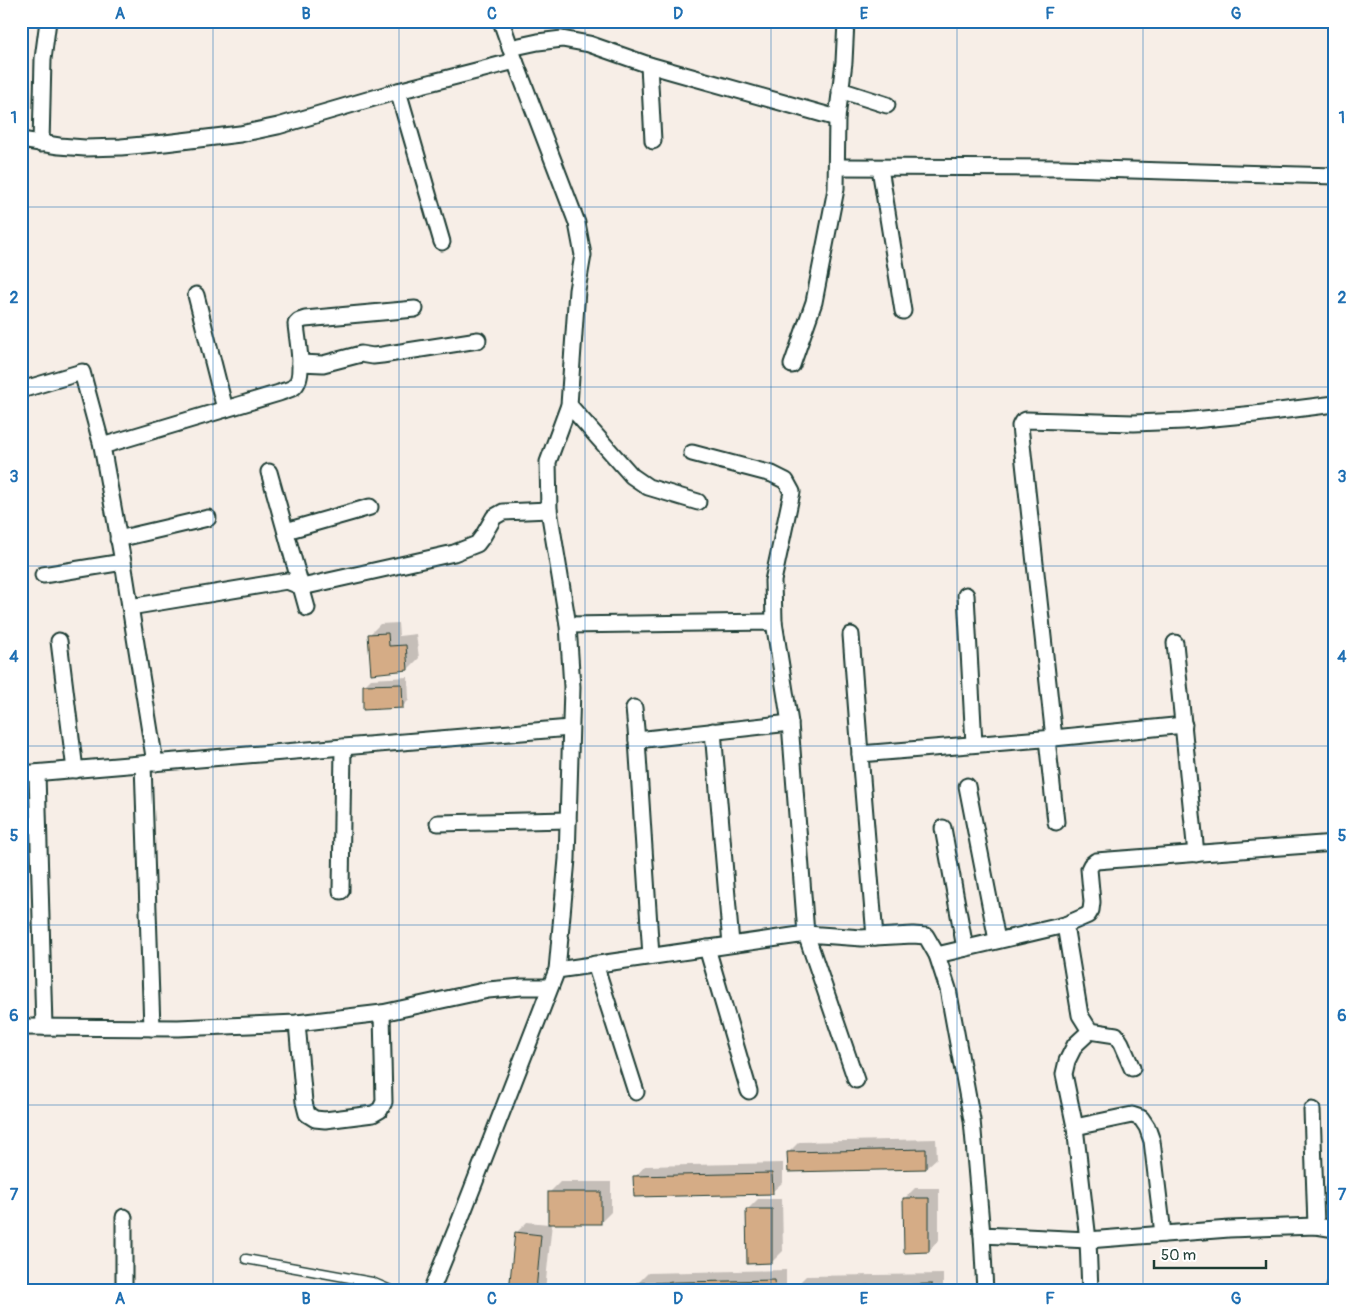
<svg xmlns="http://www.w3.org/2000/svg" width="1356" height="1312" viewBox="0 0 1356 1312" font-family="Pangolin,sans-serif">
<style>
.shadow{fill:#0003}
.building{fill:#d5ac86;stroke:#1f3d34}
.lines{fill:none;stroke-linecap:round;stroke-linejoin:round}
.lane-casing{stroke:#1f3d34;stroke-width:11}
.street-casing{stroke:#1f3d34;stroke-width:19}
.lane{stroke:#fff;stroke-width:8}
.street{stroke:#fff;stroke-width:15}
.grid{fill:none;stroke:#1f6fb2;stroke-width:1;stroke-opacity:0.55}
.neatline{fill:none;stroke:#1f6fb2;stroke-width:2}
.grid-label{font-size:16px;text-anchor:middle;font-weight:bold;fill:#1f6fb2}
</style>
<rect width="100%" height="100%" fill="#f7eee7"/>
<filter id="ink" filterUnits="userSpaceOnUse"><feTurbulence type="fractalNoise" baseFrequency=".02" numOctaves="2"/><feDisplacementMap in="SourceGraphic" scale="10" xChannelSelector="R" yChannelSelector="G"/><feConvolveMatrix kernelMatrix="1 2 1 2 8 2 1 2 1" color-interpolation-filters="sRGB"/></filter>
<g filter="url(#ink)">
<g class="shadow">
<polygon points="398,623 399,636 416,634 419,658 408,669 369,635 380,624"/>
<polygon points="408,677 409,700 402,707 364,686 371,679"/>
<polygon points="936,1139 937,1158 926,1168 789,1152 799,1142"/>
<polygon points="783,1163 783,1182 772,1192 635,1177 645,1166"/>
<polygon points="560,1182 611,1182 611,1212 601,1222 552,1223 545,1290 544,1291 511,1291 516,1233 527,1222 549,1224 549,1193"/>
<polygon points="915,1188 939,1188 939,1240 929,1251 904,1199"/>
<polygon points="758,1199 782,1199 783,1251 772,1262 747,1210"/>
<polygon points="786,1270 786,1288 783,1291 638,1291 638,1283 648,1273"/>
<polygon points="943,1274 943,1291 795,1291 795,1287 806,1276"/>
</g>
<g class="building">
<polygon points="388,633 389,646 406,645 408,670 371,674 368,634"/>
<polygon points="402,684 403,708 363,710 363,685"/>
<polygon points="926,1149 926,1169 788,1172 787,1152"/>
<polygon points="772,1173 773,1194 634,1197 633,1176"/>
<rect x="548" y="1192" width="53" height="32"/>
<polygon points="903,1198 929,1198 929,1252 904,1253"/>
<polygon points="746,1209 772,1209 772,1263 747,1264"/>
<polygon points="515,1232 541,1235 536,1291 509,1291"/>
<polygon points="775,1280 776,1291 636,1291 636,1283"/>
<polygon points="932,1284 933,1291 794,1291 794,1287"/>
</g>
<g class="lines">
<g class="lane-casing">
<polyline id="lane" points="246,1259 372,1282 393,1291"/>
</g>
<g class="street-casing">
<g id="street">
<polyline points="501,21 515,61 577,223 583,255 577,290 569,405 548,462 549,510 568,625 572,687 567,859 557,970"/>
<polyline points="510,48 538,42 562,39 589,44 649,65 837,118 836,189 814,302 792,365"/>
<polyline points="649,65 653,141"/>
<polyline points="840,90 887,105"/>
<polyline points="398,91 442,242"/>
<polyline points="837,118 844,62 846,21"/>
<polyline points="21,140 59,146 85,148 121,147 165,143 240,134 278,126 398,91 515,61"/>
<polyline points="41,144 43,59 48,21"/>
<polyline points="837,167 1062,168 1335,176"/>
<polyline points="880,168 903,311"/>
<polyline points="196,295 225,409"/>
<polyline points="300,363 323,364 361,354 373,356 382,355 478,340"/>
<polyline points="21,390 82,372 102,446 123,562 155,763"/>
<polyline points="569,405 632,476 648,487 698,502"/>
<path d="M102,446L279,393C283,391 290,390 294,387C306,377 297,339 296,324L299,321L305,319L415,309"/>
<polyline points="692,453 772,474 786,481 792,492 773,581 774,622"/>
<polyline points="269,472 307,608"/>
<polyline points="286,531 370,507"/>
<polyline points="118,539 208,518"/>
<polyline points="43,575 123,562"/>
<polyline points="966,595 974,744"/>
<polyline points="130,607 287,581 302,587 454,553 477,544 483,536 494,517 503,512 549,510"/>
<polyline points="568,625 774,622 790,723 806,934 856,1080"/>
<polyline points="851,635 860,754"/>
<polyline points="59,641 75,770"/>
<polyline points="1175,643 1196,854"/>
<polyline points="634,708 637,740 651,956"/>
<polyline points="713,731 731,944"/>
<polyline points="1054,738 1184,725"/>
<polyline points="1047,739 1056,822"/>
<polyline points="637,740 790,723"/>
<polyline points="143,764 152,1028"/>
<polyline points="37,773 44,1027"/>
<polyline points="21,774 570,728"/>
<polyline points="967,786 997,940"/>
<polyline points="438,823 568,820"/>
<polyline points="943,828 965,948"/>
<polyline points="341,891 343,747"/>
<polyline points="1065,925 1080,1015 1090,1031 1116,1035 1121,1043 1132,1068"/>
<polyline points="875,937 913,935 926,936 937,955 948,989 972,1120 982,1235 1088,1240 1229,1229 1316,1226 1335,1229"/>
<polyline points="707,948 749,1091"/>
<polyline points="937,955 1065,925 1088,915 1091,910 1092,902 1089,869 1091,865 1096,861 1335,843"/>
<polyline points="595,964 636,1092"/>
<polyline points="297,1023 304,1102 307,1114 315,1119 325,1120 373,1114 380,1110 384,1102 382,1013"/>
<polyline points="21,1027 178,1028 297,1023 382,1013 488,990 522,987 550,987"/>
<polyline points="1090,1031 1075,1045 1067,1061 1064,1074 1075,1127 1088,1240 1090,1291"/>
<polyline points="1312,1110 1316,1226"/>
<polyline points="1075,1127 1132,1115 1141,1118 1147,1127 1152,1141 1163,1234"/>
<polyline points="982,1235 985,1291"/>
<polyline points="124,1291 124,1217"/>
<polyline points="431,1291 460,1220 557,970 806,934 862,938 875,937 860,754 1054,738 1020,426 1022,422 1026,420 1134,423 1183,421 1255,414 1335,404"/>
<polyline points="1335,1291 1335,1286"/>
</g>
</g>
<use href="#lane" class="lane"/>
<use href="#street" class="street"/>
</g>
</g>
<path class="grid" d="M213,21V1291M399,21V1291M585,21V1291M771,21V1291M957,21V1291M1143,21V1291M21,207H1335M21,387H1335M21,566H1335M21,746H1335M21,925H1335M21,1105H1335"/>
<rect width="1356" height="1312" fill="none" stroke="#fff" stroke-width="55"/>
<path d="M1154 1260v8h112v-8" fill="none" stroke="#1f3d34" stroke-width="2.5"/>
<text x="1161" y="1260" font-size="15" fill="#1f3d34" stroke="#ffffff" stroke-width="4" paint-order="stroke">50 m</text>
<rect x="28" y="28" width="1300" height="1256" class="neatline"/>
<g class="grid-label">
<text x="120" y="19">A</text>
<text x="306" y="19">B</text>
<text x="492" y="19">C</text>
<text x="678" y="19">D</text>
<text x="864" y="19">E</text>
<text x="1050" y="19">F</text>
<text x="1236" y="19">G</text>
<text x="14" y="123">1</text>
<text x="1342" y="123">1</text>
<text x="14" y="303">2</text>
<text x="1342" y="303">2</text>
<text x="14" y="482">3</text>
<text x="1342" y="482">3</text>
<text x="14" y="662">4</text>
<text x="1342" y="662">4</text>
<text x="14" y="841">5</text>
<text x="1342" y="841">5</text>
<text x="14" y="1021">6</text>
<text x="1342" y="1021">6</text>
<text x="14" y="1200">7</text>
<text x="1342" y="1200">7</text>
<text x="120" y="1304">A</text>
<text x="306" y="1304">B</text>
<text x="492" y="1304">C</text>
<text x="678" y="1304">D</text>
<text x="864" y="1304">E</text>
<text x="1050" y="1304">F</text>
<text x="1236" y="1304">G</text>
</g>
</svg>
